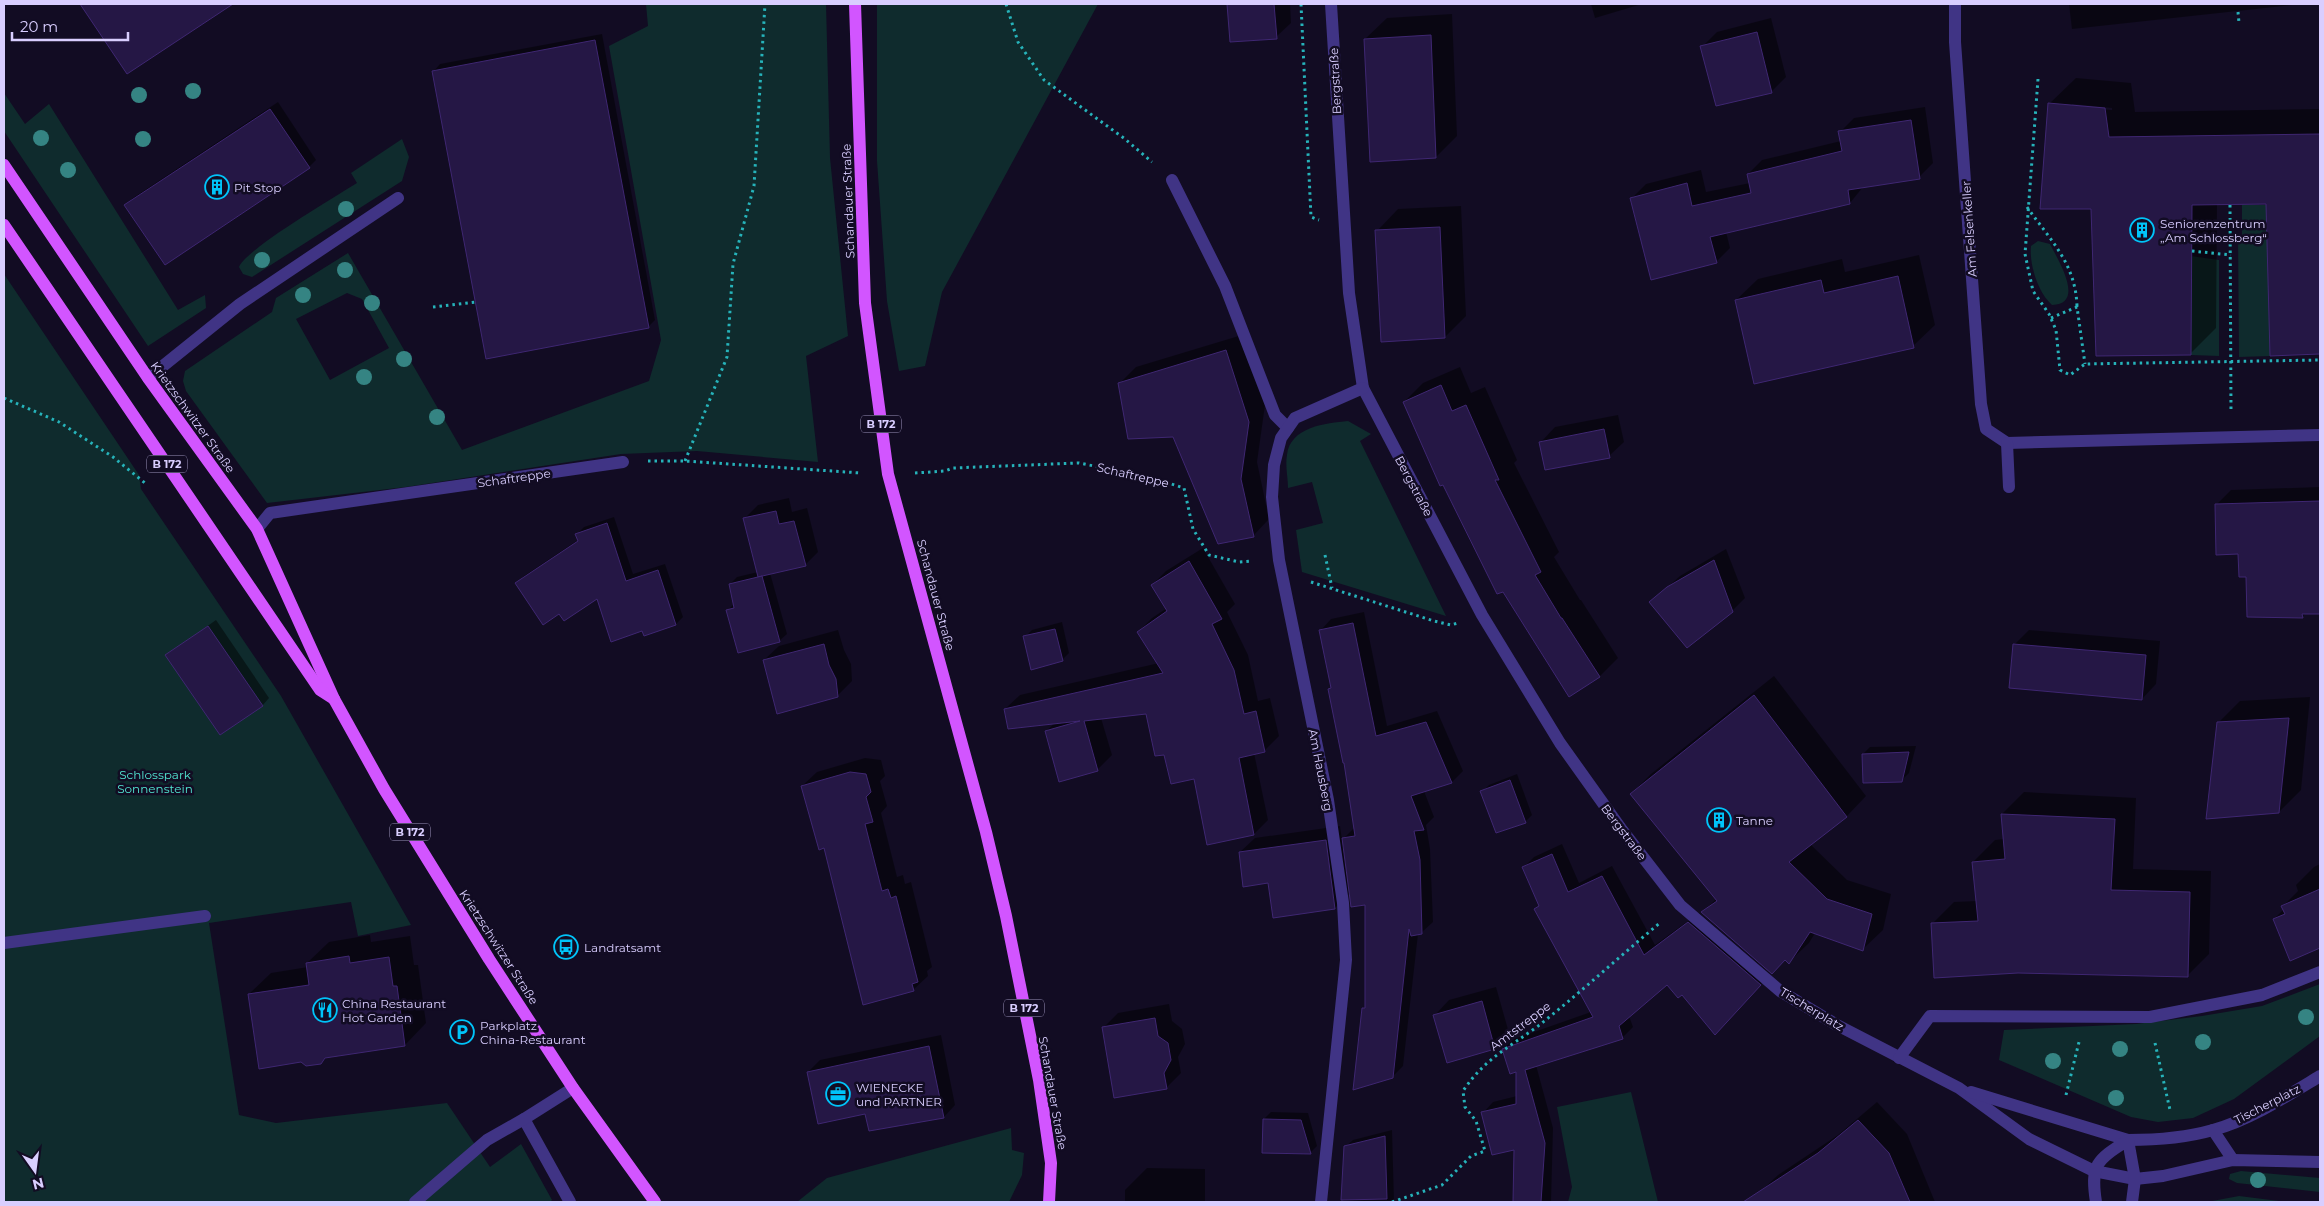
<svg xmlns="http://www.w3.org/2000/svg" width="2324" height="1206" viewBox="0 0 2324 1206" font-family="Montserrat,sans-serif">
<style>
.green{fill:#0f2b2d;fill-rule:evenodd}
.shadow{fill:#0007;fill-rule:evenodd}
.building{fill:#251745;stroke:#3f2772}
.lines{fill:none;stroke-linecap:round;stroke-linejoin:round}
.path{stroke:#26b3ba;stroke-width:3;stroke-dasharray:2.5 4;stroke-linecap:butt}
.minor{stroke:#403485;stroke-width:12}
.major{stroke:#d255ff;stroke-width:12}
.tree{fill:#358483}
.labels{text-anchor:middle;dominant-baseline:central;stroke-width:5;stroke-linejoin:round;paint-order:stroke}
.shield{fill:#120c23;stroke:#9d94bd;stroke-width:1}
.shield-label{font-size:11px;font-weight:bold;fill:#d9ceff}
.street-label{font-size:12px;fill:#d9ceff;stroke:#120c23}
.poi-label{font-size:12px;fill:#d9ceff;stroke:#120c23;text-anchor:start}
.park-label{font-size:12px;fill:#52e6d2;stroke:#120c23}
</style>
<rect width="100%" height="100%" fill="#120c23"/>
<g class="green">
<path d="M646,4H826L830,158L848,336L806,356L818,462L697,451L621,454L406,487L267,503L186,391L183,381L185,371L272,312L276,298L348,253L462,450L649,381L661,340L609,46L648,26ZM347,293L362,299L389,348L330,380L296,319Z"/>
<polygon points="877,4 1098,4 942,292 925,366 899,371 887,301 877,161"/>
<polygon points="4,93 25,124 49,104 178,310 205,295 206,308 148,346 4,131"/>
<path d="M402,139L409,157L402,181L252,277L243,274L239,267C246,249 335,197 357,183L351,173Z"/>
<polygon points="2242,205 2267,205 2270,356 2239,357 2238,235 2242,235"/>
<path d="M2038,241L2050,244C2058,260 2086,304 2052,305C2038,293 2029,264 2031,246Z"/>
<polygon points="2191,256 2219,260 2219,356 2191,355"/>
<polygon points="4,274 139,475 141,489 281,696 411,925 358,936 351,902 209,923 239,1115 276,1123 447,1103 490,1167 521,1144 552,1200 550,1202 4,1202"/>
<path d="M1348,421L1371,434L1360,441L1446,616L1302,572L1296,530L1323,523L1312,482L1288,488C1288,477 1285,466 1287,455C1290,427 1326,423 1348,421Z"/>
<polygon points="2320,984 2320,1036 2234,1099 2193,1118 2158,1122 2131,1117 1999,1060 2004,1030 2136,1024 2202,1016 2262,1006"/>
<polygon points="1631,1092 1658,1202 1568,1202 1572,1187 1557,1107"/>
<polygon points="1011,1128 1012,1150 1024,1153 1022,1175 1009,1202 797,1202 827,1178"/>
<polygon points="2241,1171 2320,1178 2320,1192 2237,1183 2229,1179 2230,1174"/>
<polygon points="2239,1196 2287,1202 2207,1202"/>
</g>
<g class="shadow">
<polygon points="82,4 223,4 208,19 128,72"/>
<polygon points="1228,4 1290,4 1291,23 1276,37 1231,41"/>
<polygon points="1591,4 1642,4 1595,18"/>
<polygon points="2069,4 2301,4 2072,29"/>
<polygon points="1452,14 1457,136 1436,157 1365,39 1387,18"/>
<polygon points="1771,18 1786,77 1772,91 1717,104 1702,47 1717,32"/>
<polygon points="602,34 655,320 648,327 433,72 440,64"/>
<path d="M2076,78L2131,83L2135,112L2320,109V353L2272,355L2268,203L2217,204L2216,328L2190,354L2092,207L2049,104ZM2072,104L2112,108V110L2072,107Z"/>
<polygon points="278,102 316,160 309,167 126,205 133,198"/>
<polygon points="1925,107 1933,163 1919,177 1863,187 1850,203 1726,232 1730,248 1716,262 1632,198 1646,184 1701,170 1706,192 1750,183 1748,174 1762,160 1841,141 1840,132 1854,118"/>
<polygon points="1461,206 1466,316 1445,337 1377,231 1398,209"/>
<polygon points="1919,255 1935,325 1913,346 1736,300 1758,279 1842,259 1845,272"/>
<polygon points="1242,335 1265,405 1257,462 1269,519 1253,536 1174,435 1120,383 1136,367"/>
<polygon points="1460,367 1471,393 1485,387 1517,460 1514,463 1559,552 1554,557 1580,600 1581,600 1618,658 1600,676 1404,402 1423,383"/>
<polygon points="1618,415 1624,442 1609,456 1541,442 1555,427"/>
<polygon points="2320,487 2320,613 2306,613 2302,617 2247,575 2240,552 2216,505 2231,490"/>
<polygon points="789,498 792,512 807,508 818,552 805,565 770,573 787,634 779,641 728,610 735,603 730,584 737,577 758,572 745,518 758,505"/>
<polygon points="614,517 633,574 665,564 683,617 676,624 645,634 643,630 597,597 560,612 517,583 524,576 578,540 577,534 584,527"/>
<polygon points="1203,548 1235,604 1227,612 1248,655 1258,701 1270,698 1279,736 1265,750 1254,753 1268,820 1254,834 1195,777 1165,753 1147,713 1101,718 1112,755 1098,769 1060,780 1046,731 1055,723 1005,709 1020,695 1159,663 1138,632 1152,618 1167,608 1152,585 1166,571"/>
<polygon points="1726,549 1745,598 1732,611 1651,602 1680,576"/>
<polygon points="1364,612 1387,726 1437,711 1463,771 1452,782 1424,791 1434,817 1426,825 1430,849 1433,922 1421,933 1418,934 1403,1066 1392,1077 1363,1008 1367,1005 1366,903 1351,892 1335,908 1269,882 1240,852 1255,838 1340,826 1342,840 1355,827 1345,761 1329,689 1332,686 1320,631 1331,619"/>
<polygon points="216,620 269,698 262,706 167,655"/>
<polygon points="1062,622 1069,653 1062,660 1025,637 1032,630"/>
<polygon points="838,630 844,650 851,664 852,681 837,696 764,660 779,646"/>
<polygon points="2029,630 2160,641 2156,684 2142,699 2015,644"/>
<polygon points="1774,676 1866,796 1847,816 1810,844 1847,880 1891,894 1883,930 1863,949 1815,933 1809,943 1789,962 1703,912 1716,899 1631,794 1651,774"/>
<polygon points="2310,697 2301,790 2279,812 2219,722 2240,701"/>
<polygon points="1916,746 1909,773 1902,780 1863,754 1870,747"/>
<polygon points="865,758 881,760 885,776 880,781 887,806 881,813 897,877 903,875 905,884 911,882 932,967 927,971 928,976 913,990 825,846 802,786 817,772"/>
<polygon points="1517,774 1532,815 1525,822 1482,792 1489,785"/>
<polygon points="2024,792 2136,798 2133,869 2211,871 2209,954 2187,976 1932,924 1954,902 1977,901 1973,862 1995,840 2004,839 2002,814"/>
<polygon points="1562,844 1579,883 1612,866 1655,945 1699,913 1770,974 1725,1023 1667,983 1629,1016 1633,1027 1622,1038 1536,1065 1553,1128 1551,1202 1514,1202 1515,1148 1483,1113 1493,1102 1517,1096 1518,1071 1503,1049 1514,1039 1591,1012 1536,909 1540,905 1524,867 1534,857"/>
<polygon points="2320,864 2320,947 2291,960 2274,919 2284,909 2283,906 2298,891 2296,885 2314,867"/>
<polygon points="370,935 371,942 410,936 414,965 418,965 426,1023 405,1045 327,1057 321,1063 249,994 271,973 308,967 307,963 329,942"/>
<polygon points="1496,987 1509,1033 1494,1048 1435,1015 1449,1000"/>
<polygon points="1169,1004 1172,1021 1182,1029 1185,1044 1178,1057 1181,1073 1166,1088 1103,1028 1118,1013"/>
<polygon points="941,1035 955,1105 944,1117 866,1112 808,1072 820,1060"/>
<polygon points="1877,1102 1907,1134 1935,1202 1764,1202 1759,1193 1778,1175 1838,1135"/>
<polygon points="1271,1112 1308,1113 1317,1146 1310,1153 1264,1119"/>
<polygon points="1392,1130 1394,1202 1343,1202 1345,1147 1353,1140"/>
<polygon points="1147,1168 1205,1169 1205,1202 1125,1202 1125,1190"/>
</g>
<g class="building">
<polygon points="80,4 233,4 127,74"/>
<polygon points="1227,4 1274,4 1277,39 1230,42"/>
<polygon points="1757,32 1772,93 1716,106 1700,46"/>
<polygon points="1431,35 1436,158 1370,162 1364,39"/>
<polygon points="595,40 649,328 486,359 432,71"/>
<polygon points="2048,103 2105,108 2109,137 2320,134 2320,354 2270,356 2266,204 2192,205 2191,355 2096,356 2091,209 2040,209"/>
<polygon points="270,109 310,168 165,265 124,205"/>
<polygon points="1911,120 1920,179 1848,190 1850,204 1710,237 1717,263 1651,280 1630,198 1687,183 1692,206 1751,193 1747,174 1842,151 1838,131"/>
<polygon points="1440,227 1445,338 1381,342 1375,230"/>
<polygon points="1898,276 1914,348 1754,384 1735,300 1821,280 1824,293"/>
<polygon points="1226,350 1249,422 1241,479 1254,537 1218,544 1173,437 1128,439 1118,383"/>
<polygon points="1441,385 1452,411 1466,405 1499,480 1495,480 1541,572 1535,575 1561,618 1562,618 1600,677 1569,697 1503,592 1497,594 1443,485 1440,486 1403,402"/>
<polygon points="1604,429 1610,458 1545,470 1539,442"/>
<polygon points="2320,501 2320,614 2302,614 2303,618 2247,617 2246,577 2239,577 2238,554 2216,555 2215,504"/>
<polygon points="776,511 779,524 794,521 806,566 758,577 743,518"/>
<polygon points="607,523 626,581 658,570 676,625 644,636 642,631 611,642 597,599 564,621 559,614 543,625 515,583 578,541 575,534"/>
<polygon points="1714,560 1733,612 1687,648 1649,602 1667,587"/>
<polygon points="1189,561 1222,619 1212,624 1234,670 1244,714 1256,711 1265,752 1239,758 1254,835 1207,845 1194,779 1171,784 1164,755 1155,756 1146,714 1084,721 1098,771 1059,782 1045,731 1080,721 1008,729 1004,709 1163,673 1137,632 1167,611 1151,585"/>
<polygon points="762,576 780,642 738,653 726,610 734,608 729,584"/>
<polygon points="1353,623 1376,736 1426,722 1452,783 1411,796 1424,830 1414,831 1420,860 1422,934 1411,936 1409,929 1393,1078 1353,1090 1362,1008 1365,1008 1365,905 1351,907 1342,838 1355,836 1344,763 1343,763 1328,689 1331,688 1319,630"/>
<polygon points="208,626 263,706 220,735 165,655"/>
<polygon points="1055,629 1063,661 1031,670 1023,636"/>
<polygon points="824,644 829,665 836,679 838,697 777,714 763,660"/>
<polygon points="2013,644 2146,655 2142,700 2009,688"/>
<polygon points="1754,695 1847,817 1789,862 1827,899 1872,914 1863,951 1810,932 1789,964 1785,960 1772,974 1701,912 1717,901 1630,794"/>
<polygon points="2289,718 2279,813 2206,819 2217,722"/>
<polygon points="1909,752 1902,782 1863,783 1862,754"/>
<polygon points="850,772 866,774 871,792 866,797 873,822 865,824 882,891 888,889 891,898 896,896 918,982 912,984 914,991 863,1005 824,848 819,850 801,786"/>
<polygon points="1510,780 1526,823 1496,833 1480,791"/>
<polygon points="2001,814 2115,819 2111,890 2190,892 2188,977 2018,973 1934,978 1931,923 1978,921 1972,862 2005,859"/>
<polygon points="1326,840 1335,909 1273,918 1268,883 1243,887 1239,852"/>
<polygon points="1552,854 1568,892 1602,876 1644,955 1688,922 1761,985 1715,1035 1682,995 1678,998 1667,985 1619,1026 1623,1039 1525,1070 1545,1143 1541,1202 1513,1202 1514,1150 1492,1155 1481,1112 1516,1104 1516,1072 1510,1074 1502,1049 1593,1017 1534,909 1539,906 1522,867"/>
<polygon points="2320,889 2320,948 2290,961 2273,919 2285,914 2281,906"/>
<polygon points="349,956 350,963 389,957 393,986 397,986 405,1046 325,1058 321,1064 306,1066 301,1062 259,1069 248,994 309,985 306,963"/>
<polygon points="1482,1001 1495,1049 1447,1063 1433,1015"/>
<polygon points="1155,1018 1158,1036 1168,1043 1171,1060 1164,1073 1167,1089 1114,1098 1102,1027"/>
<polygon points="929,1046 944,1118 869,1131 865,1114 818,1124 807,1072"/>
<polygon points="1263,1119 1301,1120 1311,1154 1262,1153"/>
<polygon points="1858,1120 1889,1153 1910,1202 1743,1202 1818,1153"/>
<polygon points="1385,1136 1387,1199 1341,1200 1344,1146"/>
</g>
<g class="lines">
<g class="path">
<polyline points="1006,4 1018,42 1044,80 1125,139 1152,162"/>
<polyline points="1301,4 1311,217 1319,220"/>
<polyline points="2238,12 2239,23"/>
<polyline points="2038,79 2025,254 2033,291 2049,314 2056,330 2060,370 2070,375 2085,364 2320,360"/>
<polyline points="2230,205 2231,412"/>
<path d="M2027,207C2051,241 2076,264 2077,307"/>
<polyline points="2192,251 2231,255"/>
<polyline points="433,307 476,302"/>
<polyline points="2051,318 2077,307 2085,364"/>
<polyline points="4,398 59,422 113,457 145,483"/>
<polyline points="648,461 685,461 861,473"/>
<polyline points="685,461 727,357 733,264 754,186 765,4"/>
<polyline points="915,473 945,471 953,468 1079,463 1149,477 1184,488 1193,529 1209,555 1239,562 1252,561"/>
<polyline points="1325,555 1332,588"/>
<polyline points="1311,582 1434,621 1451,625 1458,623"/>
<polyline points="2155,1043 2170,1110"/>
<polyline points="2066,1095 2079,1042"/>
<path d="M1392,1202L1442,1185L1471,1156L1485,1151L1476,1121L1465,1107L1463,1091C1484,1059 1510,1047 1538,1026C1580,993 1620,956 1661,922"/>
</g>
<g class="minor">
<polyline points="1331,4 1349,293 1363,388 1482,615 1560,743 1622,830 1680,905 1780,991 1837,1025 1959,1088 2029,1139 2094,1171 2135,1179 2163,1176 2233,1160 2320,1162"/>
<polyline points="1955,4 1955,42 1981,404 1986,429 2007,443 2320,435"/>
<polyline points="1172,180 1225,286 1275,415 1288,428"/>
<polyline points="148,378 240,304 398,198"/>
<polyline points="2007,443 2009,487"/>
<polyline points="257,529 270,513 623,462"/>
<polyline points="4,943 205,916"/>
<polyline points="1899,1058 1930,1016 2150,1017 2262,995 2320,972"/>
<path d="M1971,1092L2128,1140C2156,1140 2185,1138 2213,1130C2250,1120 2287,1096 2320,1076"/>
<polyline points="524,1119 570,1202"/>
<polyline points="2213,1130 2233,1160"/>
<polyline points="415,1202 487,1140 524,1119 573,1088"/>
<polyline points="1321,1202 1346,960 1343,903 1328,800 1279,560 1272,497 1274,465 1281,438 1295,418 1363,388"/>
<path d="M2096,1202C2090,1164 2097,1160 2128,1140L2135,1179L2132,1202"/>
</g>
<g class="major">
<polyline points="855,4 865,303 888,474 986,832 1006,916 1039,1080 1051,1163 1049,1202"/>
<polyline points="4,165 148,378 257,529 334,699 384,789 489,959 573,1088 655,1202"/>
<polyline points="4,225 320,690 334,699"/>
</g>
</g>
<g class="tree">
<circle cx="193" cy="91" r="8"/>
<circle cx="139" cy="95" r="8"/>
<circle cx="41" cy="138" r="8"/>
<circle cx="143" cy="139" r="8"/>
<circle cx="68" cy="170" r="8"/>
<circle cx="346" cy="209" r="8"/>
<circle cx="262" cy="260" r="8"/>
<circle cx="345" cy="270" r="8"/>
<circle cx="303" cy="295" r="8"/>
<circle cx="372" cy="303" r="8"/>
<circle cx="404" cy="359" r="8"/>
<circle cx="364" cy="377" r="8"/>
<circle cx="437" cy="417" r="8"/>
<circle cx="2306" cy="1017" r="8"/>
<circle cx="2203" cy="1042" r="8"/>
<circle cx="2120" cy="1049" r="8"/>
<circle cx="2053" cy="1061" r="8"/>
<circle cx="2116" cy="1098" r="8"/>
<circle cx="2258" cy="1180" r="8"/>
</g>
<defs>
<g id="building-ring" transform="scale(1.25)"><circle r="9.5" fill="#120c23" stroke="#00c4f9" stroke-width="1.5"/><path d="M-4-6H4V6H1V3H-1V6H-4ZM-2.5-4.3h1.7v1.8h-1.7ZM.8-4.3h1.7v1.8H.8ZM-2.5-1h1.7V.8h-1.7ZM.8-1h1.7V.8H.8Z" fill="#00c4f9"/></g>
<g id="bus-ring" transform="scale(1.25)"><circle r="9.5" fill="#120c23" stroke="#00c4f9" stroke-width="1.5"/><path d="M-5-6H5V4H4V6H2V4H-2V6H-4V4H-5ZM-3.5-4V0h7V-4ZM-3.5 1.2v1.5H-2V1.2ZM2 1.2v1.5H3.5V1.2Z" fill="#00c4f9"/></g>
<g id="restaurant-ring" transform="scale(1.25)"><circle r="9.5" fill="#120c23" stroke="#00c4f9" stroke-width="1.5"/><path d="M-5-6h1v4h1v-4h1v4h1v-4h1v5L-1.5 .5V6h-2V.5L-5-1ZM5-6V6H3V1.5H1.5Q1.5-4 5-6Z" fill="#00c4f9"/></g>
<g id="parking-ring" transform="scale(1.25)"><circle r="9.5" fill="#120c23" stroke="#00c4f9" stroke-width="1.5"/><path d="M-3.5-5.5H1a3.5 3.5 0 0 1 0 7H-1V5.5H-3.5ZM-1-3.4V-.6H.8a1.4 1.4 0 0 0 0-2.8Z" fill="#00c4f9"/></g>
<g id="office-ring" transform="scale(1.25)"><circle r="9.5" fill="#120c23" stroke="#00c4f9" stroke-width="1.5"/><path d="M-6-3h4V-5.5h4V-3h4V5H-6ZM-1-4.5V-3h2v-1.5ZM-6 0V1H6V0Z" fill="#00c4f9"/></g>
</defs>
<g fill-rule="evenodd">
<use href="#building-ring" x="217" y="187"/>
<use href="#building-ring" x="2142" y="230"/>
<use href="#building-ring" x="1719" y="820"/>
<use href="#bus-ring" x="566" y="947"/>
<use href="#restaurant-ring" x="325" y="1010"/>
<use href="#parking-ring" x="462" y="1032"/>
<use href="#office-ring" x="838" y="1094"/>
</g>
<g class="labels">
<g class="shield">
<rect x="861" y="415.5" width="40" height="17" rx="4"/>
<rect x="147" y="455.5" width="40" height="17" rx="4"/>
<rect x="390" y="823.5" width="40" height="17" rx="4"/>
<rect x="1004" y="999.5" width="40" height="17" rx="4"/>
</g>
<g class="shield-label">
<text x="881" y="424">B 172</text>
<text x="167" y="464">B 172</text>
<text x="410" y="832">B 172</text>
<text x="1024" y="1008">B 172</text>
</g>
<g class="street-label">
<text transform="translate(1335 81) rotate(-93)">Bergstraße</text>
<text transform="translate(848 201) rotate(-92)">Schandauer Straße</text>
<text transform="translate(1969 229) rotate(-94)">Am Felsenkeller</text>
<text transform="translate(193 417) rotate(54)">Krietzschwitzer Straße</text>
<text transform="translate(1133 475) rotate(13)">Schaftreppe</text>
<text transform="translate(514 478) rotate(-8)">Schaftreppe</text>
<text transform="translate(1414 486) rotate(62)">Bergstraße</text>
<text transform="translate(936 595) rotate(75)">Schandauer Straße</text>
<text transform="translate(1321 770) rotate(79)">Am Hausberg</text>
<text transform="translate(1624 832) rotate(53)">Bergstraße</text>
<text transform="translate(499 947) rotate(57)">Krietzschwitzer Straße</text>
<text transform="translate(1812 1009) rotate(31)">Tischerplatz</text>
<text transform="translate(1520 1026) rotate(-37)">Amtstreppe</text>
<text transform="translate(1053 1093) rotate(80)">Schandauer Straße</text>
<text transform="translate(2267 1104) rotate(-27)">Tischerplatz</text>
</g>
<g class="poi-label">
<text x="234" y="187">Pit Stop</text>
<text x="2160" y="223">Seniorenzentrum<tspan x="2160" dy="14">„Am Schlossberg“</tspan></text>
<text x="1736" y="820">Tanne</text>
<text x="584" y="947">Landratsamt</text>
<text x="342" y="1003">China Restaurant<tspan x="342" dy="14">Hot Garden</tspan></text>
<text x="480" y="1025">Parkplatz<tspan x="480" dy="14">China-Restaurant</tspan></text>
<text x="856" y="1087">WIENECKE<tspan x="856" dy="14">und PARTNER</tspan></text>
</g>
<g class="park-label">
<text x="155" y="774">Schlosspark<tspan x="155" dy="14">Sonnenstein</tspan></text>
</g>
</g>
<rect width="2324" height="1206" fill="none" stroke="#d9ceff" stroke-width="10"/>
<g transform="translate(35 1171) rotate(166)" stroke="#120c23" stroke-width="4" paint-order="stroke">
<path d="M0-4L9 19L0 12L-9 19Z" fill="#d9ceff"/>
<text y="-8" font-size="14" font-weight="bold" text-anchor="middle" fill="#d9ceff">N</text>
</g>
<path d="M12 32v8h116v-8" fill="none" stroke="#d9ceff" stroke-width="2.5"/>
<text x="20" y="32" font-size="15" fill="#d9ceff" stroke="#120c23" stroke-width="4" paint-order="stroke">20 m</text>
</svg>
